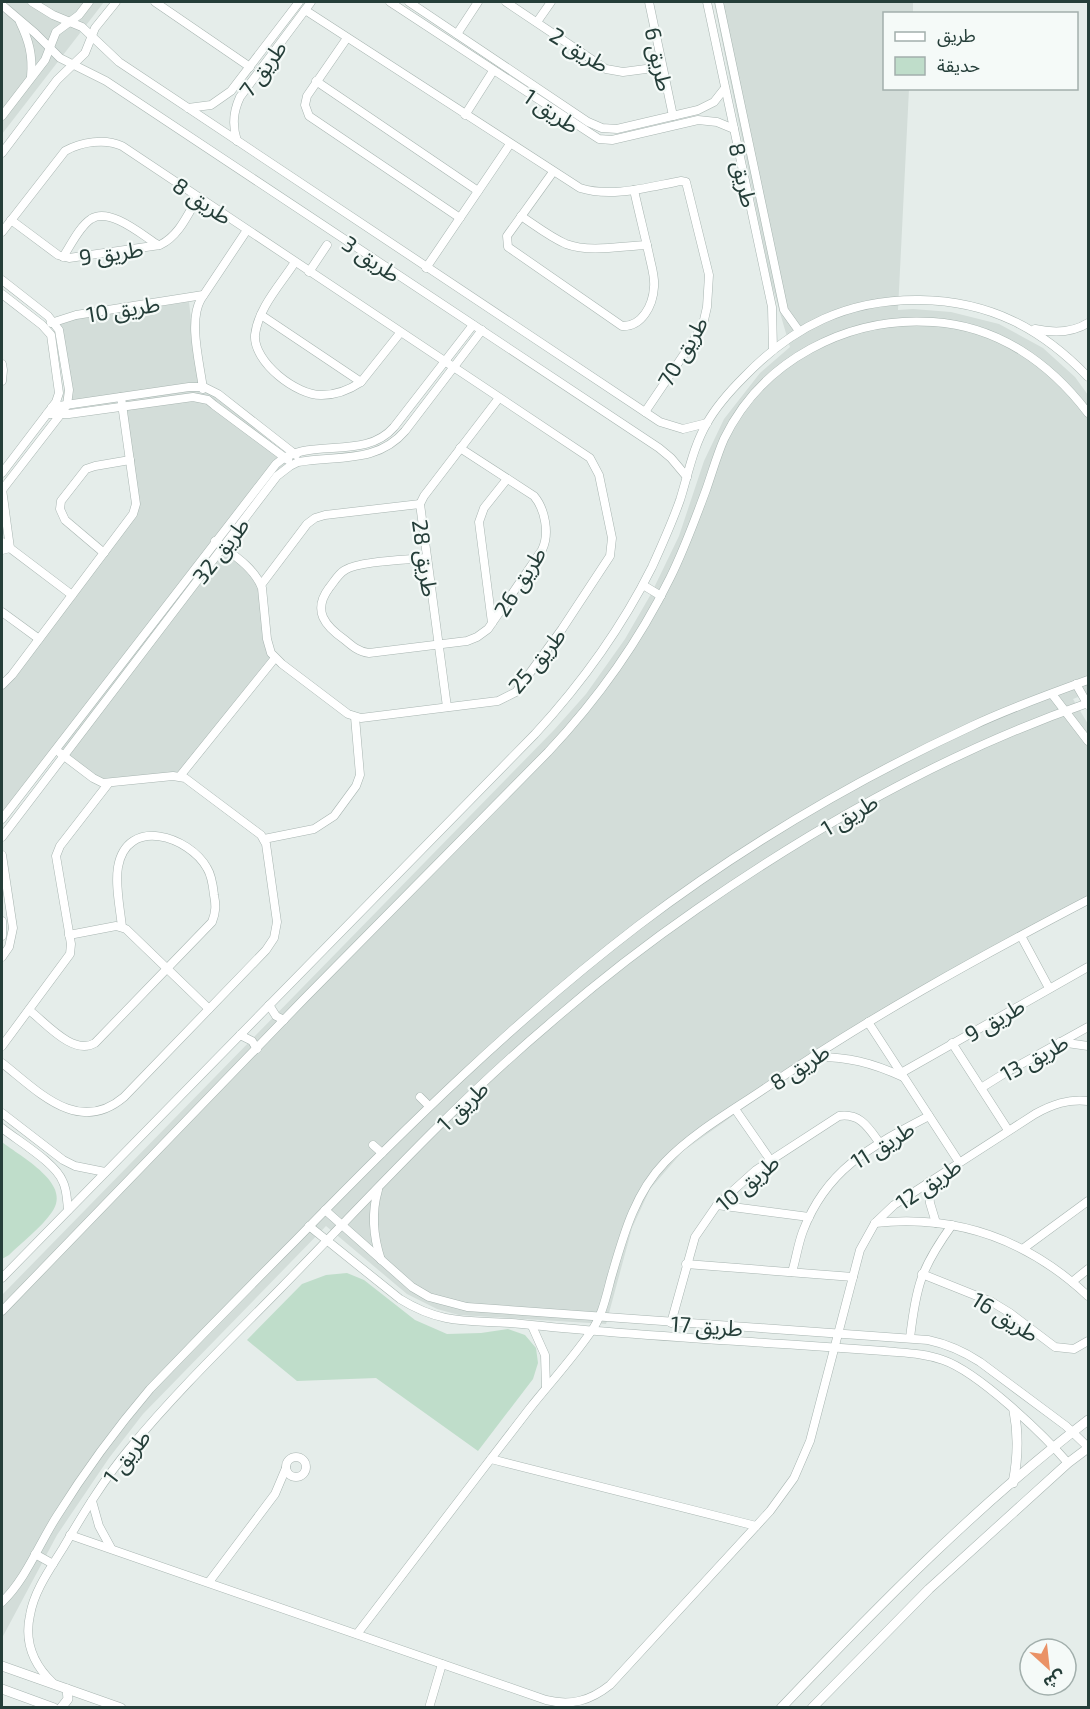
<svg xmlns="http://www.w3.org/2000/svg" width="1090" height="1709" viewBox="0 0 1090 1709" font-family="'Exo 2','Noto Sans Arabic',sans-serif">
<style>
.built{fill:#d3ddd9}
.green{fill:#bfddca}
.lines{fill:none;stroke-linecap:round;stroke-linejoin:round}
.minor-casing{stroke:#a8b5b1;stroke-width:9}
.tertiary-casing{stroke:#a8b5b1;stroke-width:10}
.minor{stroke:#fff;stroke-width:8}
.tertiary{stroke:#fff;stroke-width:9}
.labels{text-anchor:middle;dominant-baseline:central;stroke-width:4.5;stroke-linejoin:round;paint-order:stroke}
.street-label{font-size:22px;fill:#253e39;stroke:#f5faf8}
</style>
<rect width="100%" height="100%" fill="#e5edea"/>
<g class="built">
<polygon points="2,2 104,2 2,134"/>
<polygon points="714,2 913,2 913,13 884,14 884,88 909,89 898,310 913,309 951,312 999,324 1043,348 1075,377 1088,395 1088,693 1073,699 1088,724 1088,905 914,998 775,1086 683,1151 650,1189 632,1228 606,1324 459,1315 437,1309 407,1294 326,1226 143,1414 109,1458 57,1535 2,1638 2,1295 554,730 586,694 625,639 651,594 679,536 704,461 724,419 760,373 790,347 771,282"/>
<polygon points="189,302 199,391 210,393 217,397 292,459 272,474 217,547 252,576 260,589 270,657 178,773 104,781 60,750 2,826 2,688 135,516 124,402 55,410 63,400 64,387 58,340 52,326 69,320"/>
</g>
<g class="green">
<path d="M2,1142C21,1157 73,1184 52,1212C42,1227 22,1242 9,1255L2,1259Z"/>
<polygon points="347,1273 364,1280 415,1320 447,1334 481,1333 508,1329 525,1335 536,1348 538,1363 533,1379 478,1451 376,1378 297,1381 247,1340 302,1284 326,1275"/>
</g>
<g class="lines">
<g class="minor-casing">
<g id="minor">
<polyline points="32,2 53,15 82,27 119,62 660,422 683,429 707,423"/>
<polyline points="155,2 250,67"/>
<polyline points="390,2 599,139 612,140 698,120 717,122 734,129"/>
<polyline points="409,2 588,122 602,128 617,129 698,110 714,102 725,88"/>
<polyline points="506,2 606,69 623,72 661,67"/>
<polyline points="649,2 673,116"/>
<polyline points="707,2 772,307 773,350"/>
<polyline points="719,2 784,310 799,331"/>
<polyline points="2,5 35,33 60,58 106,81 659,448 671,458 687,477"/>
<path d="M305,10L580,188C612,198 648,187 681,181L686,182L709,275L707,307L704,320L697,335L645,412"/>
<path d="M20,22C29,41 33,55 31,77"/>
<polyline points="537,22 551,2"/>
<polyline points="457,34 478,2"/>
<polyline points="347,38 307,96 305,105 309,116 460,218"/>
<polyline points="316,81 478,191"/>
<polyline points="188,108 211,105 231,91 299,2"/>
<polyline points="465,115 493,71"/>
<polyline points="2,116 45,60 56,32 79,15 89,2"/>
<path d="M237,141C232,125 233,112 240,97L311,2"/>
<polyline points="2,153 57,80 85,53 95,28 116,2"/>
<path d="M553,172L507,236L508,247L622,326C642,327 653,305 654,287C655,278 652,268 650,259C645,236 639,213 634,190"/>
<path d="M521,216C536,226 550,237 566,244C590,253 622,246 647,245"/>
<path d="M11,220L58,255L69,258L160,245C179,236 188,214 198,197"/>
<path d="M2,232L65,151C81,142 105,138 122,146L590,458L599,475L612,538L610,556L562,629L516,692L498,701L361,718L348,714L282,664L271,653L267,639L262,588C254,567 232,554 215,541"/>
<path d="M63,257C71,245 79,227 91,219C110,207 142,235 158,245"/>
<path d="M295,262C281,284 258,308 255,335C253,362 297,396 322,395C336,395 349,390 361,382L400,333"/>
<polyline points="426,268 510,144"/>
<polyline points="309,272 327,245"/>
<polyline points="2,280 48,316 59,330 69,390 67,405 60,415 2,490"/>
<polyline points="2,294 42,325 51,335 59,393 56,402 2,473"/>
<polyline points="261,315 361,382"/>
<polyline points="51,323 76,315 203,295"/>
<path d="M1035,329C1053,333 1072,333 1088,323"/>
<polyline points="2,364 3,370 2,381"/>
<path d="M203,389C200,364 188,321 201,299L247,230"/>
<polyline points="52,407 189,387 204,387 218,394 296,455"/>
<polyline points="47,414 69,414 193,397 208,400 214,405 288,460"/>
<polyline points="2,542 72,595"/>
<polyline points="2,550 10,548 2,489"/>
<polyline points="104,553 65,520 60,509 61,501 86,469 95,466 130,460"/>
<path d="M426,558C407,560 359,561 345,570C338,574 334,582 329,588C312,611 325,626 345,640C352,646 359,652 369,653L467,641L477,637L488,629L542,550C550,534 545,509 534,496L460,448"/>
<polyline points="261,585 307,524 315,518 325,515 420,504"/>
<polyline points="643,585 661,596"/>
<polyline points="2,612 39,639"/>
<polyline points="492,623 479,522 484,508 507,479"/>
<polyline points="1076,684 1088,705"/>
<polyline points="2,685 12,675 133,514 136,504 121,397"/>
<polyline points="1052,694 1088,741"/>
<polyline points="447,707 420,504 424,496 499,398"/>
<polyline points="180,776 275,658"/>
<path d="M2,819L276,464C308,435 364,462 394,427L473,325"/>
<path d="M2,837L277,476L290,466L298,462C336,455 377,464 405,431L482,330"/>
<polyline points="264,839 314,829 334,816 356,786 360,775 355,717"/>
<polyline points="2,855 13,928 9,947 2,957"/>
<polyline points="2,921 2,936"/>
<polyline points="69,935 116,926 126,929 209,1009"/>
<polyline points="1021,936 1049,988"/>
<polyline points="269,1005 276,1016 284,1020"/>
<path d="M29,1010C46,1023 73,1056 95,1043L212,922C216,912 216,905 214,895C213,886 212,876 207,868C189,836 127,816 118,867C115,885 120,908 122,927"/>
<polyline points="868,1022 959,1162"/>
<polyline points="240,1035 252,1041 257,1049"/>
<polyline points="1060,1042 1088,1046"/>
<polyline points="952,1043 1008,1130"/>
<polyline points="2,1046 70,954 71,944 56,856 60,846 108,784"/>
<path d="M813,1057C846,1056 873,1063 903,1077"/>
<path d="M2,1063C38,1091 78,1136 124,1097L266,950L274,938L277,922L266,844L261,835L185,778L173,776L103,783L93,778L60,753"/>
<polyline points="901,1073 1088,967"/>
<polyline points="981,1088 1005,1073 1088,1027"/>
<polyline points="420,1097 429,1106"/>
<polyline points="735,1109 771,1161"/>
<polyline points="2,1113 63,1160 75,1166 105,1172"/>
<path d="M2,1128C18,1141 56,1163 63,1182C67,1190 67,1201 68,1210"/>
<polyline points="373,1145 382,1153"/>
<polyline points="928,1182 930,1203 936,1223"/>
<path d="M378,1190C371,1214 373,1236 381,1260"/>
<polyline points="717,1205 809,1217"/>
<path d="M325,1210L412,1287L429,1297L467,1307L928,1340C947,1344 963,1351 980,1362L1066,1426L1088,1447"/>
<path d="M875,1223C958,1214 1028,1240 1088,1296"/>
<path d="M309,1226L400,1299C445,1327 474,1319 522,1324C614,1334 706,1339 798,1345C827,1347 856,1349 884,1351C904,1353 924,1353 943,1360C978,1372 1042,1433 1068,1463"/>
<polyline points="1024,1248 1088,1201"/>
<polyline points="686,1264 853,1277"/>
<path d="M792,1272C796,1259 798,1244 803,1231C827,1168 872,1146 929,1116"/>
<polyline points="922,1274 992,1302 1010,1313 1055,1347 1074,1349 1088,1341"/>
<path d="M2,1278L535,734C581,684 621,629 652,567C662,545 672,523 680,500C688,475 693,447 707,423C716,407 730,391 744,377C793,326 848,299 920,300C989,301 1041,328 1088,377"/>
<polyline points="1072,1282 1088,1269"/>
<path d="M2,1311L304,999L548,752C597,700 638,643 670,578C684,550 695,520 706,490C712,473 717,455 724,439C762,360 848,316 933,322C998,326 1050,363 1088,413"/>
<path d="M671,1323L695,1237L717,1205L756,1170L839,1116C860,1113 868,1127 879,1142"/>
<polyline points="532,1326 545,1355 546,1387"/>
<path d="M910,1338C916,1286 921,1268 952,1225"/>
<circle cx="296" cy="1467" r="10"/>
<polyline points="491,1459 756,1526"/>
<polyline points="92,1501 99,1526 111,1548"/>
<path d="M70,1535L546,1700C571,1706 590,1701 610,1685L770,1511L794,1478L810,1441L860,1250L875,1223L894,1205L1035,1114C1053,1104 1068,1099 1088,1101"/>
<polyline points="35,1554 53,1564"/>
<polyline points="209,1582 275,1494 286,1468"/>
<path d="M2,1602C26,1579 39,1544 57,1516C85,1471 116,1429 150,1389C198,1339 247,1289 296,1240C405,1128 515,1020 639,925C742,847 855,780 972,726C1010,708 1049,694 1088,680"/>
<path d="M357,1634C415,1558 472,1483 530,1408C550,1383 572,1359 590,1333C602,1317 606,1297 611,1278C623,1237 634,1194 665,1162C693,1133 730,1112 764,1089C868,1018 977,958 1088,900"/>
<path d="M53,1683C34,1665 24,1642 30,1615C34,1591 50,1569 63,1548C83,1514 104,1479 130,1448C176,1392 229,1341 280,1289C367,1200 452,1106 548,1025C595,984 645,945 697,909C818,825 948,751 1088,703"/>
<polyline points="429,1708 442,1664"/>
</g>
</g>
<g class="tertiary-casing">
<g id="tertiary">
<path d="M1013,1483C1018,1458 1019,1436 1014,1411"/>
<polyline points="2,1666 121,1708"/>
<polyline points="2,1689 54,1708"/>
<polyline points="61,1708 68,1699 67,1689"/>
<path d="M781,1708C878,1606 977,1505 1088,1420"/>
<polyline points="812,1708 929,1589 1068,1463 1088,1448"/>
</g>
</g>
<use href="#minor" class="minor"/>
<use href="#tertiary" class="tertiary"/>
</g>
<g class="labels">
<g class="street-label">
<text transform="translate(580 49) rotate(32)">طريق 2</text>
<text transform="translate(660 59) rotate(78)">طريق 6</text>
<text transform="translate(262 68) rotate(-54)">طريق 7</text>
<text transform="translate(552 110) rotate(34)">طريق 1</text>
<text transform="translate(744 175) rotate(78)">طريق 8</text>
<text transform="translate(203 200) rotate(34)">طريق 8</text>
<text transform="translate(111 252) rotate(-8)">طريق 9</text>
<text transform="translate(372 258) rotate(34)">طريق 3</text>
<text transform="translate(123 308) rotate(-9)">طريق 10</text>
<text transform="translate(682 351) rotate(-60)">طريق 70</text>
<text transform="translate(220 550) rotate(-52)">طريق 32</text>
<text transform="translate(426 558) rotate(82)">طريق 28</text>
<text transform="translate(519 581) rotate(-58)">طريق 26</text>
<text transform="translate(536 660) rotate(-51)">طريق 25</text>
<text transform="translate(849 814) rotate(-30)">طريق 1</text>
<text transform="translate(994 1019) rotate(-30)">طريق 9</text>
<text transform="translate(1034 1057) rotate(-29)">طريق 13</text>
<text transform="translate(799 1066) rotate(-33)">طريق 8</text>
<text transform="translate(462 1105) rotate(-44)">طريق 1</text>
<text transform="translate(882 1144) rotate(-32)">طريق 11</text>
<text transform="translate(747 1182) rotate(-40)">طريق 10</text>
<text transform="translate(928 1183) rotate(-34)">طريق 12</text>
<text transform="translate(1006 1316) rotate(32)">طريق 16</text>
<text transform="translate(707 1325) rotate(4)">طريق 17</text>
<text transform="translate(126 1456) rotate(-52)">طريق 1</text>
</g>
</g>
<rect width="1090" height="1709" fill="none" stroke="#253e39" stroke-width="6"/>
<rect x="883" y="12" width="195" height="78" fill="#f5faf8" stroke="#a2afac" stroke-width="1.5"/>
<rect x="895" y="32" width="30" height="9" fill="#ffffff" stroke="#a2afac" stroke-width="1.5"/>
<text x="937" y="42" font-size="18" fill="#253e39">طريق</text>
<rect x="895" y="57" width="30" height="18" fill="#bfddca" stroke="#a2afac" stroke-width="1.5"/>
<text x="937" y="72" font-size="18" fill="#253e39">حديقة</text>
<g transform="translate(1048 1667) rotate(153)"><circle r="28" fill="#f5faf8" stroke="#a2afac" stroke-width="1.5"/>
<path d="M0-4.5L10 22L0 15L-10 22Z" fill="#ea9266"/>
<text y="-9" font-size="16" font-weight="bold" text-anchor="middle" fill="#253e39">ش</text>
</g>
</svg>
